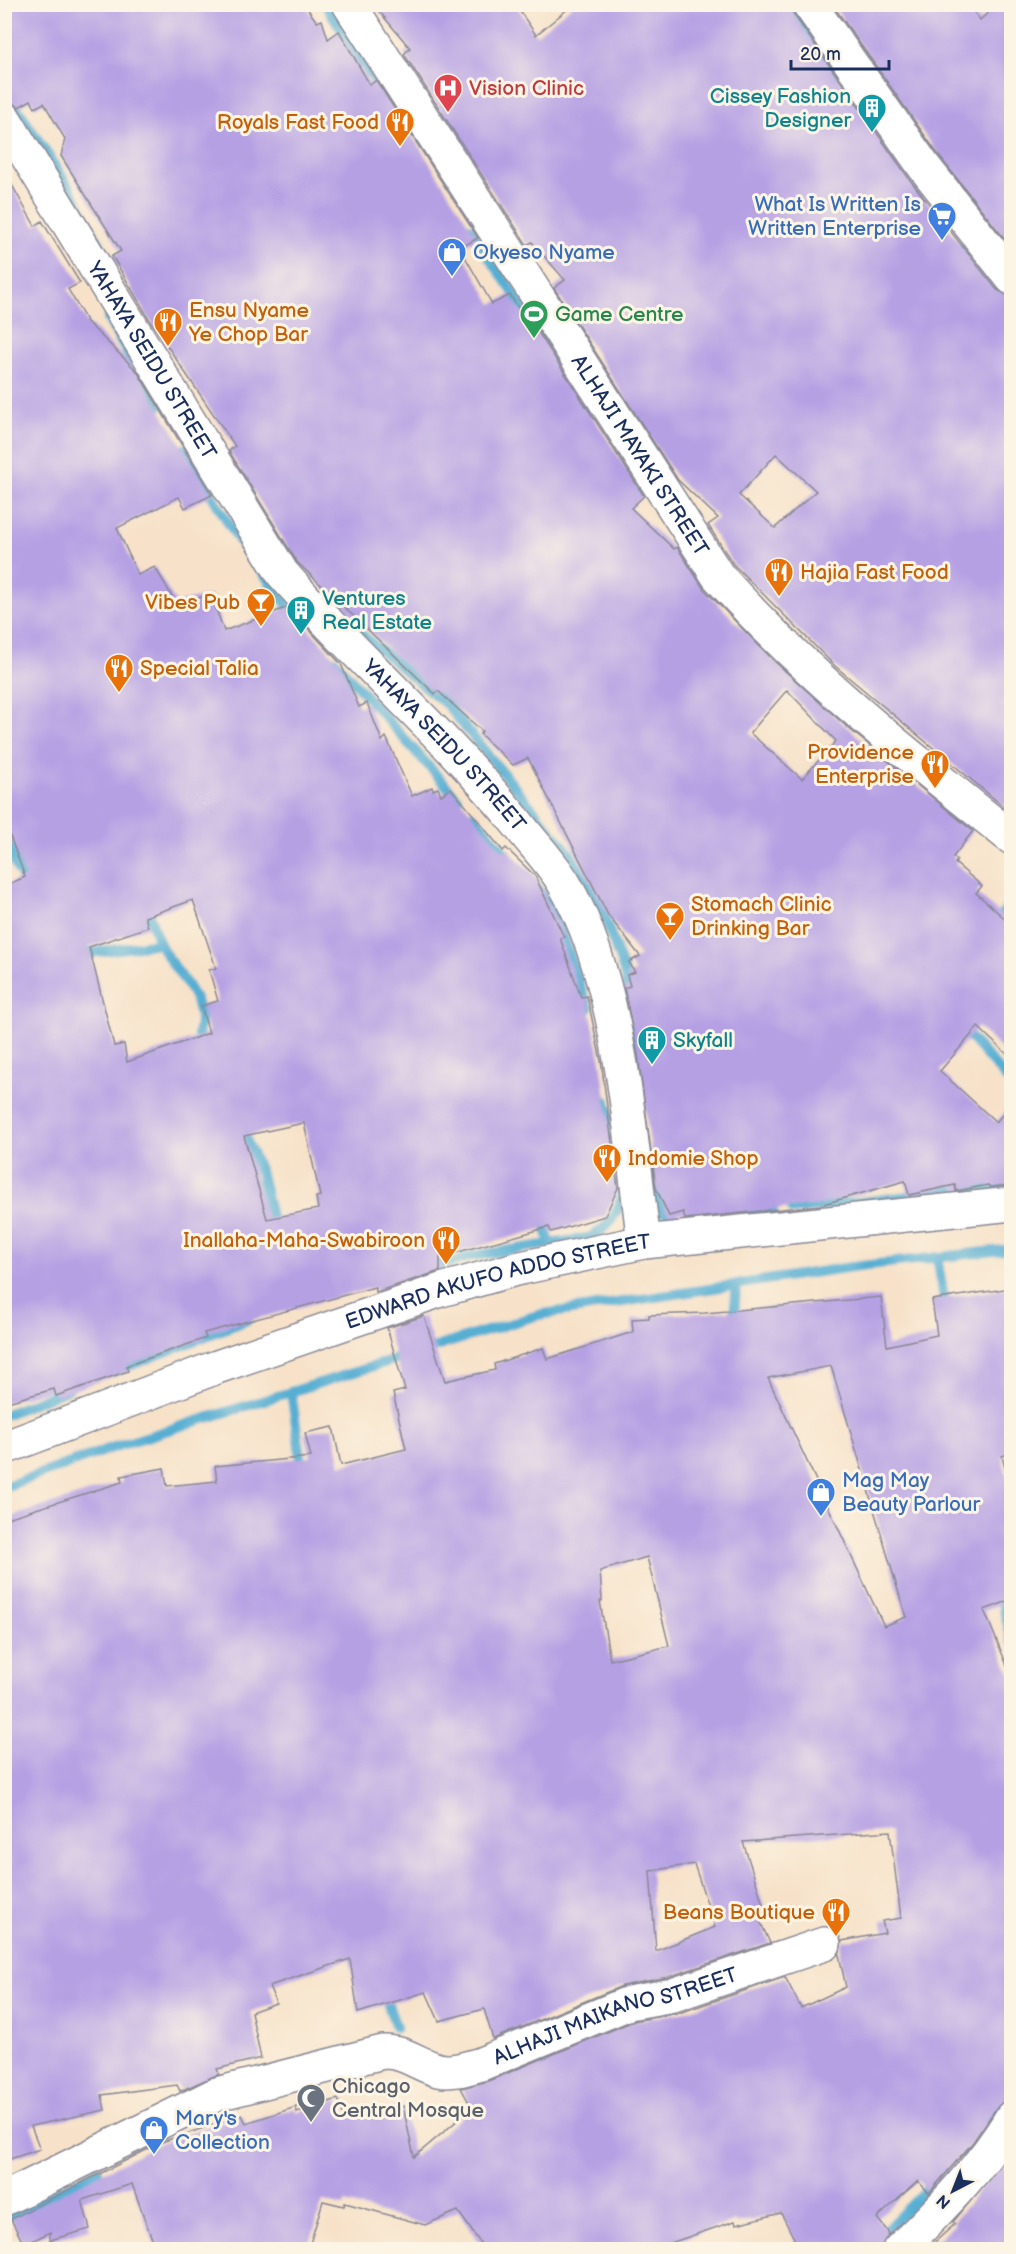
<svg xmlns="http://www.w3.org/2000/svg" width="1016" height="2254" viewBox="0 0 1016 2254" font-family="'Balsamiq Sans',sans-serif">
<style>
.lines{fill:none;stroke-linecap:round;stroke-linejoin:round}
.stream{stroke:#56afd3;stroke-width:10}
.building{fill:#b5a0e4;fill-rule:evenodd}
.minor-casing{stroke:#898894;stroke-width:36}
.minor{stroke:#fff;stroke-width:33}
.labels{text-anchor:middle;dominant-baseline:central;stroke-width:6;stroke-linejoin:round;paint-order:stroke}
.health-label{font-size:21px;fill:#be3a42;stroke:#fcf5e5;text-anchor:start}
.culture-label{font-size:21px;fill:#0d838f;stroke:#fcf5e5;text-anchor:start}
.food-label{font-size:21px;fill:#c56008;stroke:#fcf5e5;text-anchor:end}
.shop-label{font-size:21px;fill:#366cbe;stroke:#fcf5e5;text-anchor:start}
.leisure-label{font-size:21px;fill:#27864d;stroke:#fcf5e5;text-anchor:start}
.street-label{font-size:21px;fill:#1b2f5e;stroke:#fcf5e5}
.worship-label{font-size:21px;fill:#5b616d;stroke:#fcf5e5;text-anchor:start}
</style>
<rect width="100%" height="100%" fill="#fcf5e5"/>
<filter id="ink" filterUnits="userSpaceOnUse"><feTurbulence type="fractalNoise" baseFrequency=".0167" numOctaves="2"/><feDisplacementMap in="SourceGraphic" scale="12" xChannelSelector="R" yChannelSelector="G"/><feConvolveMatrix kernelMatrix="1 2 1 2 8 2 1 2 1" color-interpolation-filters="sRGB"/></filter>
<filter id="wash" filterUnits="userSpaceOnUse"><feTurbulence type="fractalNoise" baseFrequency=".008" numOctaves="4" result="noise"/><feDisplacementMap in="SourceGraphic" scale="24" xChannelSelector="R" yChannelSelector="G"/><feGaussianBlur stdDeviation="1.35" result="paint"/><feColorMatrix in="noise" values="0 0 0 0 0 0 0 0 0 0 0 0 0 0 0 0 0 1.4 0 .05"/><feComposite in="paint" operator="in"/></filter>
<g filter="url(#wash)">
<rect width="100%" height="100%" fill="#f7e2c9"/>
<g class="lines">
<g class="stream">
<polyline points="325,4 390,103"/>
<polyline points="788,4 835,74"/>
<polyline points="8,94 70,189 104,252"/>
<polyline points="469,228 557,356"/>
<polyline points="963,248 1012,307"/>
<polyline points="108,319 158,407"/>
<polyline points="184,449 241,544 298,620"/>
<polyline points="351,626 447,705 569,853 605,919 624,971 630,1000"/>
<polyline points="335,661 458,799"/>
<polyline points="472,815 511,860"/>
<polyline points="4,832 15,864 30,891"/>
<polyline points="534,884 556,914 588,1009"/>
<path d="M146,901C150,915 153,929 159,942C172,971 209,998 198,1034L203,1047"/>
<polyline points="993,924 1012,903"/>
<polyline points="77,955 159,943"/>
<polyline points="634,1025 634,1060"/>
<polyline points="960,1026 1012,1085"/>
<polyline points="246,1139 261,1174 274,1230"/>
<polyline points="649,1164 661,1210 682,1223 693,1222"/>
<polyline points="792,1210 1012,1184"/>
<polyline points="542,1214 550,1243"/>
<polyline points="726,1217 773,1212"/>
<polyline points="937,1257 946,1310"/>
<path d="M427,1269L472,1256L588,1238C606,1230 618,1215 622,1195C624,1180 609,1120 606,1101"/>
<polyline points="734,1324 736,1284"/>
<polyline points="113,1372 247,1320"/>
<polyline points="291,1392 303,1471"/>
<polyline points="4,1415 68,1389"/>
<polyline points="4,1487 120,1445 538,1315 851,1267 1012,1249"/>
<polyline points="999,1590 1012,1641"/>
<polyline points="383,1991 396,2027"/>
<polyline points="983,2121 1012,2095"/>
<polyline points="4,2218 98,2171"/>
<polyline points="878,2238 935,2181"/>
</g>
</g>
<g id="blocks">
<g class="building">
<path d="M21,4H304L317,22L322,20L328,39L339,31L370,85L376,80L478,238L460,248L492,304L510,295L521,312L524,310L644,496L631,508L674,549L677,547L704,589L773,660L847,727L973,831L953,857L957,860L955,863L982,886L976,893L1011,924V1058L978,1027L940,1071L996,1122L1011,1105V1185L990,1187L988,1185L956,1191L955,1185L909,1195L905,1181L820,1205L685,1219L683,1212L669,1216L656,1188L638,1055L624,988L630,986L627,975L635,972L629,962L640,956L608,915L528,758L513,765L480,734L482,731L438,691L435,694L297,562L229,451L235,446L151,322L112,256L121,251L61,156L65,139L44,103L35,108L31,100L19,107L4,99V14ZM787,690L836,741L802,779L750,733Z"/>
<path d="M373,4H515L536,35L574,4H790L794,15L910,180L997,290L1011,296V799L1004,807L835,666L733,564L708,525L718,518L678,480L554,288L565,280L532,242L527,245L404,54L410,48ZM776,454L816,491L775,528L739,495Z"/>
<polygon points="832,4 968,4 980,20 998,4 1011,4 1011,247 940,157"/>
<path d="M4,171L35,226L42,221L80,283L68,289L87,322L137,371L212,495L185,508L179,497L117,528L138,575L155,567L176,603L211,595L224,631L288,607L341,664L359,707L367,703L382,741L386,737L412,796L432,787L433,790L438,788L441,795L451,788L503,851L506,848L535,876L564,937L560,938L581,997L587,996L601,1061L618,1188L605,1216L551,1232L549,1227L440,1257V1271L376,1292L375,1287L204,1333L206,1338L126,1366L128,1371L56,1396L54,1389L4,1403V886L25,877L4,820ZM193,900L216,968L209,970L218,1001L201,1006L209,1033L127,1062L124,1044L114,1046L89,947L148,927L145,917ZM304,1123L320,1196L316,1197L318,1209L267,1219L244,1136Z"/>
<path d="M1011,1288V1453L1002,1456L1011,1493V1600L984,1610L1011,1675V2099L997,2107L973,2142L929,2193L918,2181L877,2218L889,2233L881,2250H800L781,2213L736,2224L735,2221L650,2250H485L458,2211L425,2225L345,2203L344,2206L323,2201L308,2250H156L132,2184L82,2200L90,2229L50,2240V2232L24,2245L11,2219L162,2142L242,2115L246,2123L296,2107L297,2112L338,2099L344,2117L403,2106L414,2157L472,2108L461,2088L488,2081L634,2021L679,2013L785,1977L801,2008L846,1987L839,1955L842,1941L885,1933L882,1921L901,1918L890,1831L743,1842L764,1907L755,1910L770,1943L668,1977L622,1986L493,2039L484,2009L439,2021L426,1992L358,2013L350,1959L269,1986L276,2003L251,2012L261,2058L217,2069L219,2074L180,2091L177,2085L102,2095L105,2110L31,2126L40,2149L4,2161V1519L122,1482L121,1476L164,1468L167,1486L217,1481L215,1466L311,1457L305,1433L333,1427L341,1465L406,1449L393,1393L405,1390L387,1328L424,1316L445,1381L495,1370L494,1364L543,1348L547,1359L633,1332L632,1319L649,1318V1315L705,1313L881,1297L887,1346L937,1335L932,1300ZM831,1366L906,1617L884,1626L768,1378ZM647,1557L669,1646L610,1660L600,1601H602L600,1571ZM694,1864L715,1927L656,1951L650,1871Z"/>
<polygon points="1011,2152 1011,2250 926,2250 955,2224 953,2222"/>
</g>
</g>
</g>
<g filter="url(#ink)">
<use href="#blocks" fill-opacity="0" stroke="#898894" stroke-width="1.5"/>
<g class="lines">
<g class="minor-casing">
<g id="minor">
<path id="s1" d="M349,4L718,576C805,674 909,756 1012,838"/>
<polyline points="809,4 925,168 1012,278"/>
<path id="s2" d="M4,118L282,573C358,660 446,735 518,824C533,844 553,864 565,885C621,982 629,1131 644,1242"/>
<path id="s3" d="M4,1448L217,1367L441,1290L516,1269L644,1242L1012,1204"/>
<path id="s4" d="M4,2199L217,2094L383,2052C404,2051 419,2065 438,2070C453,2073 467,2068 481,2064L629,2003L673,1995L824,1944"/>
<path d="M899,2250C940,2210 983,2166 1012,2117"/>
</g>
</g>
<use href="#minor" class="minor"/>
</g>
</g>
<defs>
<g id="hospital-pin" transform="scale(1.5)"><path d="M0 17L-7.5 6A9.5 9.5 0 1 1 7.5 6Z" fill="#e0444e" stroke="#fcf5e5"/><path d="M-5-5h3v3.5h4V-5h3V5h-3V1.5h-4V5h-3Z" fill="#fff"/></g>
<g id="building-pin" transform="scale(1.5)"><path d="M0 17L-7.5 6A9.5 9.5 0 1 1 7.5 6Z" fill="#0f9aa8" stroke="#fcf5e5"/><path d="M-4-6H4V6H1V3H-1V6H-4ZM-2.5-4.3h1.7v1.8h-1.7ZM.8-4.3h1.7v1.8H.8ZM-2.5-1h1.7V.8h-1.7ZM.8-1h1.7V.8H.8Z" fill="#fff"/></g>
<g id="restaurant-pin" transform="scale(1.5)"><path d="M0 17L-7.5 6A9.5 9.5 0 1 1 7.5 6Z" fill="#e8710a" stroke="#fcf5e5"/><path d="M-5-6h1v4h1v-4h1v4h1v-4h1v5L-1.5 .5V6h-2V.5L-5-1ZM5-6V6H3V1.5H1.5Q1.5-4 5-6Z" fill="#fff"/></g>
<g id="supermarket-pin" transform="scale(1.5)"><path d="M0 17L-7.5 6A9.5 9.5 0 1 1 7.5 6Z" fill="#3f7fe0" stroke="#fcf5e5"/><path d="M-6-5.5h2.5l.6 2H6L4.5 2H-2.5L-4.4-4H-6ZM-1.5 3.2a1.3 1.3 0 1 0 .1 0ZM3 3.2a1.3 1.3 0 1 0 .1 0Z" fill="#fff"/></g>
<g id="shop-pin" transform="scale(1.5)"><path d="M0 17L-7.5 6A9.5 9.5 0 1 1 7.5 6Z" fill="#3f7fe0" stroke="#fcf5e5"/><path d="M-5-2.5h2.3a2.7 3.5 0 0 1 5.4 0H5L5.5 6h-11ZM-1.5-2.5h3a1.5 2.3 0 0 0-3 0Z" fill="#fff"/></g>
<g id="stadium-pin" transform="scale(1.5)"><path d="M0 17L-7.5 6A9.5 9.5 0 1 1 7.5 6Z" fill="#2e9e5b" stroke="#fcf5e5"/><path d="M0-5a6.5 5 0 1 0 0 10a6.5 5 0 1 0 0-10ZM-3.5-1.8h7v3.6h-7Z" fill="#fff"/></g>
<g id="bar-pin" transform="scale(1.5)"><path d="M0 17L-7.5 6A9.5 9.5 0 1 1 7.5 6Z" fill="#e8710a" stroke="#fcf5e5"/><path d="M-6-5H6L.8 .8V4.5H3.5V6h-7V4.5H-.8V.8Z" fill="#fff"/></g>
<g id="mosque-pin" transform="scale(1.5)"><path d="M0 17L-7.5 6A9.5 9.5 0 1 1 7.5 6Z" fill="#6b7280" stroke="#fcf5e5"/><path d="M3.5-4.9A6 6 0 1 0 3.5 4.9A5 5 0 1 1 3.5-4.9Z" fill="#fff"/></g>
</defs>
<g fill-rule="evenodd">
<use href="#hospital-pin" x="448" y="88"/>
<use href="#building-pin" x="872" y="108"/>
<use href="#restaurant-pin" x="400" y="122"/>
<use href="#supermarket-pin" x="942" y="216"/>
<use href="#shop-pin" x="452" y="252"/>
<use href="#stadium-pin" x="534" y="314"/>
<use href="#restaurant-pin" x="168" y="322"/>
<use href="#restaurant-pin" x="779" y="572"/>
<use href="#bar-pin" x="261" y="602"/>
<use href="#building-pin" x="301" y="610"/>
<use href="#restaurant-pin" x="119" y="668"/>
<use href="#restaurant-pin" x="935" y="764"/>
<use href="#bar-pin" x="670" y="916"/>
<use href="#building-pin" x="652" y="1040"/>
<use href="#restaurant-pin" x="607" y="1158"/>
<use href="#restaurant-pin" x="446" y="1240"/>
<use href="#shop-pin" x="821" y="1492"/>
<use href="#restaurant-pin" x="836" y="1912"/>
<use href="#mosque-pin" x="311" y="2098"/>
<use href="#shop-pin" x="154" y="2130"/>
</g>
<g class="labels">
<g class="health-label">
<text x="469" y="88">Vision Clinic</text>
</g>
<g class="culture-label">
<text x="851" y="96" text-anchor="end">Cissey Fashion<tspan x="851" dy="24">Designer</tspan></text>
<text x="322" y="598">Ventures<tspan x="322" dy="24">Real Estate</tspan></text>
<text x="673" y="1040">Skyfall</text>
</g>
<g class="food-label">
<text x="379" y="122">Royals Fast Food</text>
<text x="189" y="310" text-anchor="start">Ensu Nyame<tspan x="189" dy="24">Ye Chop Bar</tspan></text>
<text x="800" y="572" text-anchor="start">Hajia Fast Food</text>
<text x="240" y="602">Vibes Pub</text>
<text x="140" y="668" text-anchor="start">Special Talia</text>
<text x="914" y="752">Providence<tspan x="914" dy="24">Enterprise</tspan></text>
<text x="691" y="904" text-anchor="start">Stomach Clinic<tspan x="691" dy="24">Drinking Bar</tspan></text>
<text x="628" y="1158" text-anchor="start">Indomie Shop</text>
<text x="425" y="1240">Inallaha-Maha-Swabiroon</text>
<text x="815" y="1912">Beans Boutique</text>
</g>
<g class="shop-label">
<text x="921" y="204" text-anchor="end">What Is Written Is<tspan x="921" dy="24">Written Enterprise</tspan></text>
<text x="473" y="252">Okyeso Nyame</text>
<text x="842" y="1480">Mag May<tspan x="842" dy="24">Beauty Parlour</tspan></text>
<text x="175" y="2118">Mary's<tspan x="175" dy="24">Collection</tspan></text>
</g>
<g class="leisure-label">
<text x="555" y="314">Game Centre</text>
</g>
<g class="street-label">
<text stroke="none"><textPath href="#s2" startOffset="284">YAHAYA SEIDU STREET</textPath></text>
<text stroke="none"><textPath href="#s1" startOffset="537">ALHAJI MAYAKI STREET</textPath></text>
<text stroke="none"><textPath href="#s2" startOffset="770">YAHAYA SEIDU STREET</textPath></text>
<text stroke="none"><textPath href="#s3" startOffset="522">EDWARD AKUFO ADDO STREET</textPath></text>
<text stroke="none"><textPath href="#s4" startOffset="654">ALHAJI MAIKANO STREET</textPath></text>
</g>
<g class="worship-label">
<text x="332" y="2086">Chicago<tspan x="332" dy="24">Central Mosque</tspan></text>
</g>
</g>
<rect width="1016" height="2254" fill="none" stroke="#fcf5e5" stroke-width="24"/>
<g transform="translate(953 2191) rotate(222)" stroke="#fcf5e5" stroke-width="4.5" paint-order="stroke">
<path d="M0-4.5L10 22L0 15L-10 22Z" fill="#1b2f5e"/>
<text y="-9" font-size="16" font-weight="bold" text-anchor="middle" fill="#1b2f5e">N</text>
</g>
<path d="M791 60v9h98v-9" fill="none" stroke="#1b2f5e" stroke-width="3"/>
<text x="800" y="60" font-size="18" fill="#1b2f5e" stroke="#fcf5e5" stroke-width="4.5" paint-order="stroke">20 m</text>
</svg>
